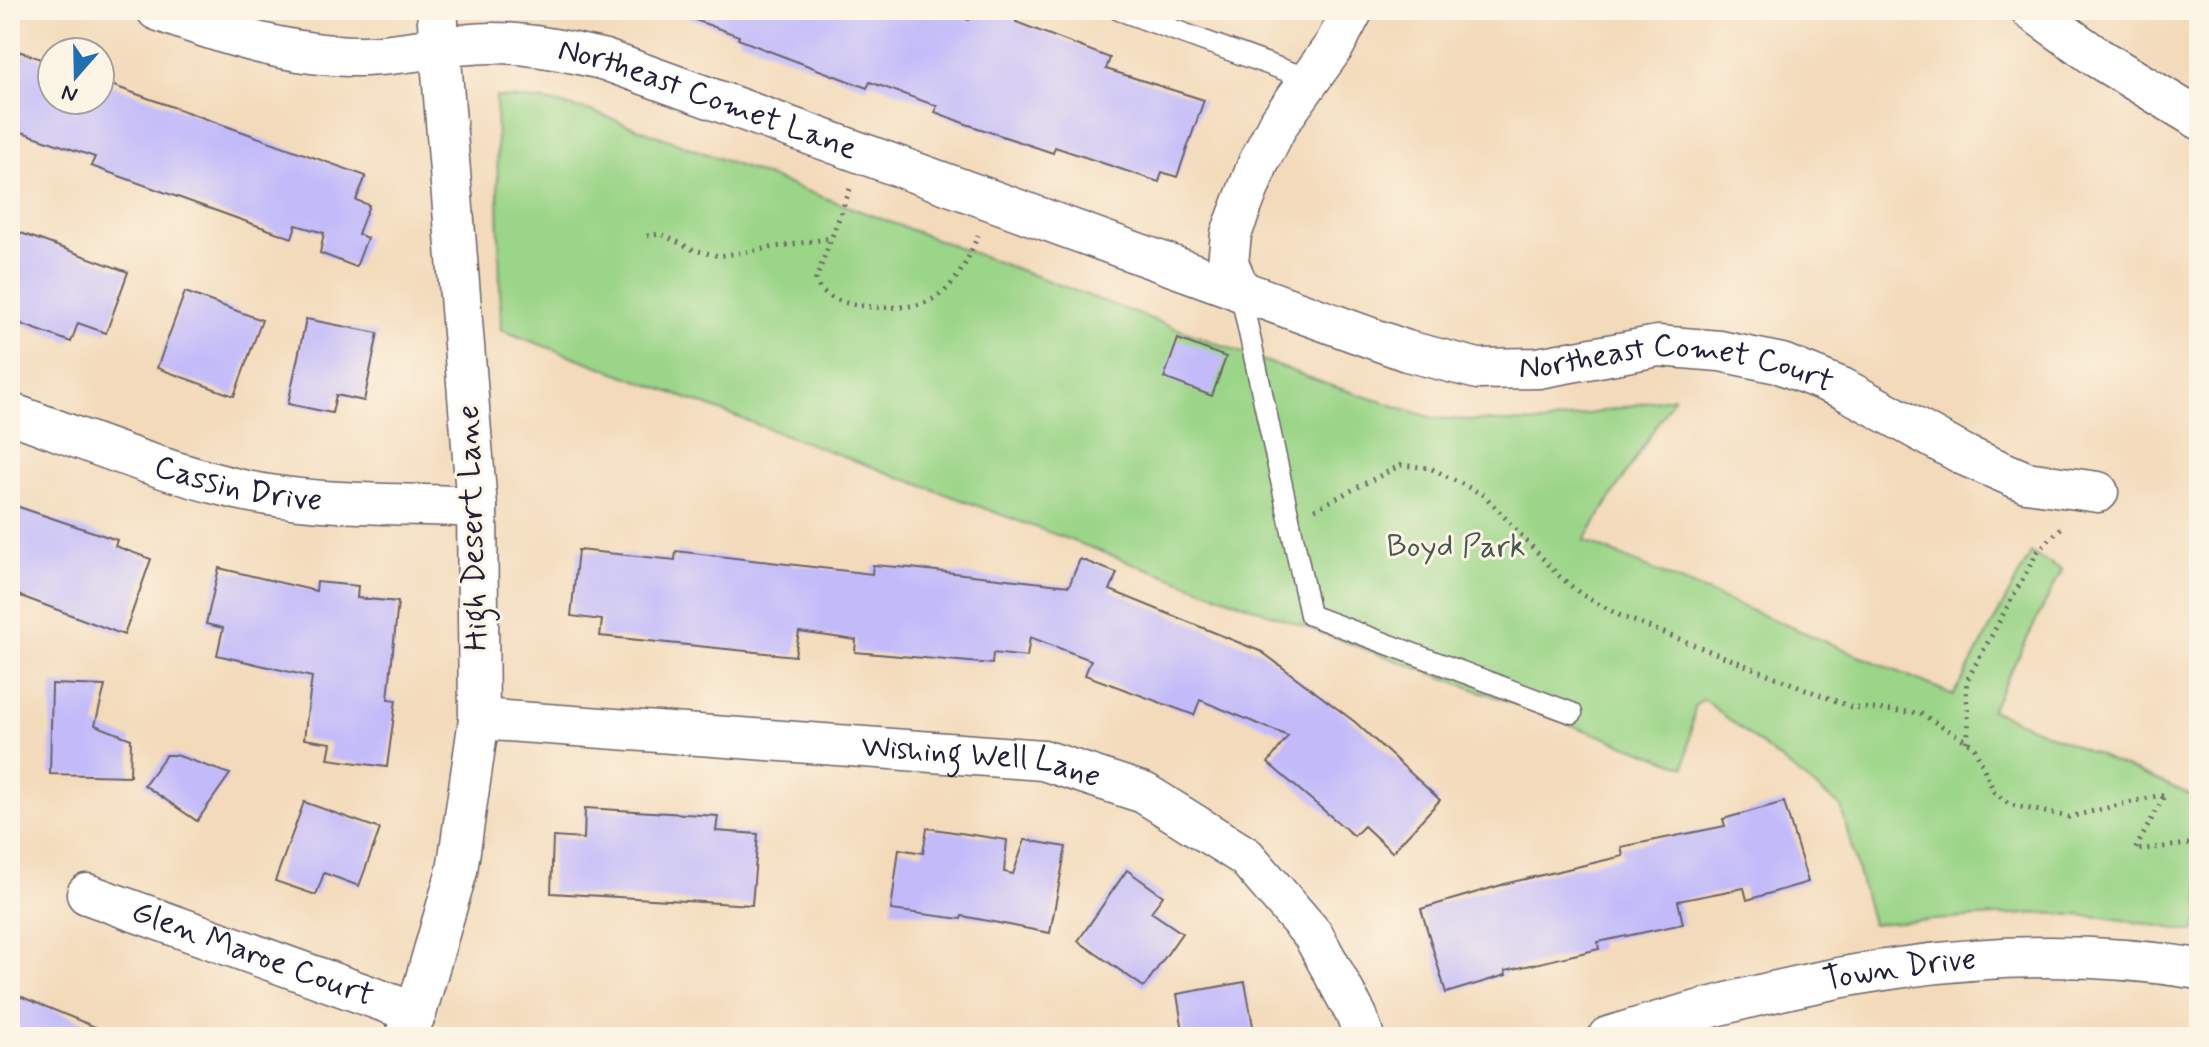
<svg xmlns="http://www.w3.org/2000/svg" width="2209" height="1047" viewBox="0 0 2209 1047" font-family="Mynerve,sans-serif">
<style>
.green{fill:#9bd588;stroke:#5e7c62;stroke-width:2}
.building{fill:#c3bbf9}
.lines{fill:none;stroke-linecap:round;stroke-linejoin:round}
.service-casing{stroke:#6b6267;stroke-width:23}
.minor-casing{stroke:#6b6267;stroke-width:43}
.path{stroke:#6b6267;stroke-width:5;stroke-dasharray:2 6;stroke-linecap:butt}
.service{stroke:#fff;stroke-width:20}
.minor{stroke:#fff;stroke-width:40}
.labels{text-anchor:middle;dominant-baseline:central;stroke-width:6;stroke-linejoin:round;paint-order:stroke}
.street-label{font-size:32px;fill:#22223b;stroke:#fcf5e5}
.park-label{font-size:32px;fill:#465852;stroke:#fcf5e5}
</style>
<rect width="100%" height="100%" fill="#fcf5e5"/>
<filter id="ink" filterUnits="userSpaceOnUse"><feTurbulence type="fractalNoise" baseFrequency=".0125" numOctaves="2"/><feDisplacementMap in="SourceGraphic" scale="16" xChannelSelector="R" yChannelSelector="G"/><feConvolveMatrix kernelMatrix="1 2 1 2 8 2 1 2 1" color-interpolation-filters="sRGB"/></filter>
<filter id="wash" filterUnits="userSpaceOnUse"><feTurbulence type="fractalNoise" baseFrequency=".006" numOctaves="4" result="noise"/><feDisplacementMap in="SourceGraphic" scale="32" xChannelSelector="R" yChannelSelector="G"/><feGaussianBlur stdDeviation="1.8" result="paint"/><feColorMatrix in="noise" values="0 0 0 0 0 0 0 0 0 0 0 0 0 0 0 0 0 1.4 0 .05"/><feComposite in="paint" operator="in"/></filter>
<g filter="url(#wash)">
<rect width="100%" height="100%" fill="#f3daba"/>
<polygon class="green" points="496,97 545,101 591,111 1329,385 1433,418 1500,422 1544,423 1674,397 1584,541 1954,695 2031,553 2062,570 1991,710 2199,798 2199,920 2194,932 2105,917 2042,913 1872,924 1841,807 1703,699 1695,706 1685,767 501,330"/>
<g id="blocks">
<g class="building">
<polygon points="680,10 941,10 969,20 973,10 997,10 1018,18 1016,22 1110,58 1106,69 1204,100 1177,177 1162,172 1159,182 1055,147 1053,153 966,124 935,112 937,106 870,82 867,88 769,51 738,39 739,36 679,14"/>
<polygon points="10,48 52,63 52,100 100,100 100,81 366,176 356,200 369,205 358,234 367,238 356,267 320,253 324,233 296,225 292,238 91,166 95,157 10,128"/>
<polygon points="10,229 128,272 106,333 78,323 71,342 10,320"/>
<polygon points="185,292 262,320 234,396 157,368"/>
<polygon points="306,319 378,333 364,401 336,395 332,413 288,404"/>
<polygon points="1178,339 1226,357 1212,396 1164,378"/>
<polygon points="10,504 117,540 115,546 151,559 124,635 10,592"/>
<polygon points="578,550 675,560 676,551 872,574 873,565 910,568 1069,586 1080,559 1117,573 1110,590 1262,652 1355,722 1440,800 1392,852 1364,826 1354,836 1268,763 1288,736 1200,700 1194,715 1085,675 1091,660 1030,637 1027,657 993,653 992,664 855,652 856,640 799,632 795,656 600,636 602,620 571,616"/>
<polygon points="219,568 316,591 317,582 358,586 357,598 398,602 388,699 396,700 387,767 328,759 331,743 304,739 312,677 217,655 223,628 206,624"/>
<polygon points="52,684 105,686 95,725 131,739 130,776 50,774"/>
<polygon points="166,755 176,755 230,774 197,821 144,785"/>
<polygon points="304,802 380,829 359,886 324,873 316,895 275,881"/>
<polygon points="1784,802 1808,882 1747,900 1744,888 1678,901 1683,924 1598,942 1599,949 1505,971 1506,975 1446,993 1421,909 1508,883 1623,856 1621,847 1725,826 1723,819"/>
<polygon points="585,808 718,816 716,831 758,834 752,905 551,893 553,837 584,839"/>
<polygon points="927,828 1007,840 1004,872 1013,874 1025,840 1066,847 1050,933 962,916 961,919 891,910 899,849 923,853"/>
<polygon points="1127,870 1163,896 1151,912 1182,933 1144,987 1078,941"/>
<polygon points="1245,982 1255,1037 1184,1037 1177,994"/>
<polygon points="10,992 117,1036 117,1037 10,1037"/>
</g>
</g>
</g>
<g filter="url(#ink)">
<use href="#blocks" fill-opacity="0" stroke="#6b6267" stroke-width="2"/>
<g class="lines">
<g class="service-casing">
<g id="service">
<polyline points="1119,10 1309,79"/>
<polyline points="1240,291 1310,615 1572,713"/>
</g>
</g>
<g class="minor-casing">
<g id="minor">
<path id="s1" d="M157,10C224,35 293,57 364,56C406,55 449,43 491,43C531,43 567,51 605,60L1407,351L1478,369L1538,368L1658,346L1720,351L1782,364L1842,388L1966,456L2026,482L2098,492"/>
<polyline points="2031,10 2098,58 2199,119"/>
<polyline points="1240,291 1228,263 1231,234 1258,164 1278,124 1334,46 1353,10"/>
<path id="s2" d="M10,413C85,440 160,471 237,489C310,506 401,503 477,507"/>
<path id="s3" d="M479,719L1043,760L1144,793L1246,857L1313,935L1357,1016L1364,1037"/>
<path id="s4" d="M87,894L416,1013"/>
<polyline points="405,1037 416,1013 457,871 479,719 477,507 437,10"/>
<path id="s5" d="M1608,1037C1803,977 1994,935 2199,969"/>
</g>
</g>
<g class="path">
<path d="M850,189L816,279C820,311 901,311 924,303C954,292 967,262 978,235"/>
<polyline points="647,236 661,234 694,250 719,256 832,238"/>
<polyline points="1315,509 1401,465 1430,468 1484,495 1558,575 1582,595 1621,616 1851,707 1920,713 1974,746 1994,792 2011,805 2069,817 2165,794 2135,850 2199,843"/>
<path d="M1966,742C1972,720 1964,702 1967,680L2038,551L2064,525"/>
</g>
<use href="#service" class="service"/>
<use href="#minor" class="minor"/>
</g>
</g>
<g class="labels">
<g class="street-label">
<text stroke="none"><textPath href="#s1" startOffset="566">Northeast Comet Lane</textPath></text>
<text stroke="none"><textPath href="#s1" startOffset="1584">Northeast Comet Court</textPath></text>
<text stroke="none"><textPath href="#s2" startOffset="240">Cassin Drive</textPath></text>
<text transform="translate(473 528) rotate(-92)">High Desert Lane</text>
<text stroke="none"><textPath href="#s3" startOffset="504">Wishing Well Lane</textPath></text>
<text stroke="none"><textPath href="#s4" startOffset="176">Glen Maroe Court</textPath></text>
<text stroke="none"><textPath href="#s5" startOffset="300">Town Drive</textPath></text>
</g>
<g class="park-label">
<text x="1456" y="547">Boyd Park</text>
</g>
</g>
<rect width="2209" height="1047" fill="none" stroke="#fcf5e5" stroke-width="40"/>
<g transform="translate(76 76) rotate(200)"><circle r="38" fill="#fcf5e5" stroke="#a5a1a1" stroke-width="2"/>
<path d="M0-6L14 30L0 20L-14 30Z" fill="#1f6fb2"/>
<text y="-12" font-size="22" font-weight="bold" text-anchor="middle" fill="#22223b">N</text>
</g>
</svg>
